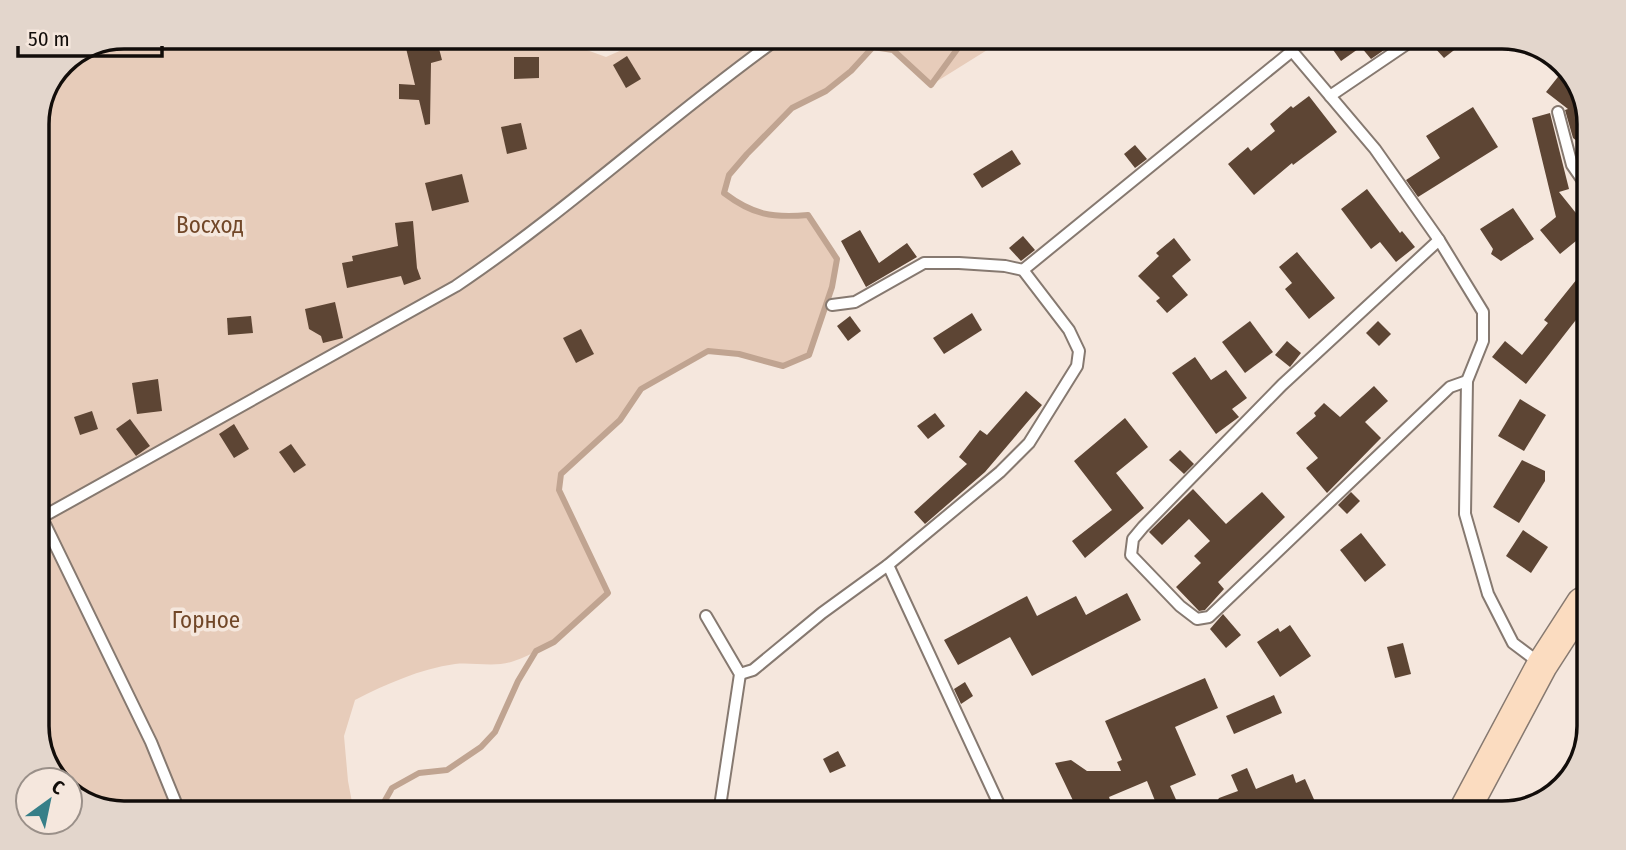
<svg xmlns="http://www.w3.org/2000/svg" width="1626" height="850" viewBox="0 0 1626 850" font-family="'Fira Sans Condensed',sans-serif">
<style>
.green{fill:#e7ccba}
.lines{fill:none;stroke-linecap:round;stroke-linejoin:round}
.stream{stroke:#c0a491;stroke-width:6}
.building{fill:#5d4534}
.lane-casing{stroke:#867970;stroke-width:14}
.secondary-casing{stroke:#867970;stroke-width:33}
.lane{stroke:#fff;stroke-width:10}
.secondary{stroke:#fbdcc0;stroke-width:30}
.labels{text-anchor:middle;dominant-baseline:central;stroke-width:7;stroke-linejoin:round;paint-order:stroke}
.park-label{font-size:23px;fill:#714728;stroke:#f5e7dd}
.rim{fill:none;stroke:#120d0a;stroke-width:3.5}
</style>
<rect width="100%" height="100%" fill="#f5e7dd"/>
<path class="green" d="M124,37H315L327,50L341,37H551L606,57L651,37H1008L931,85L893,50L873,47L851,71L826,91L792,108L747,154L729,175L724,193C753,215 772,218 808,215L837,259C831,292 820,323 809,355L783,366L739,354L708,351L641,389L620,420L561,474L559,490L608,593C580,621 552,648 514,661C496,668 473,662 455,664C420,669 386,684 355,700L344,736L348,781L354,813H124L85,804L70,791V780H58L52,775L37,732V119L63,62Z"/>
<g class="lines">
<path class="stream" d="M378,813L392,788L419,773L447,770L481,747L495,732L518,681L536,651L554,642L608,593L559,490L561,474L620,420L641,389L708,351L739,354L783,366L809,355L832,287L837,259L808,215C772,218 753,215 724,193L729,175L747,154L792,108L826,91L851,71L873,47L893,50L931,85L966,37"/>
</g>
<g class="building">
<polygon points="418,37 436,37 442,60 431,63 430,124 425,125 419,100 399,99 399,84 415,85 404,40"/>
<polygon points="1324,37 1403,37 1371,59 1361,47 1341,61"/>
<polygon points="1425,37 1449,37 1458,47 1444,58"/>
<polygon points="627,56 641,79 626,88 613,65"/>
<polygon points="514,57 539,57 539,78 514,79"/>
<polygon points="1565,68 1575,76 1589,119 1589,150 1573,138 1565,110 1568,109 1546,92"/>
<polygon points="1309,96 1337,132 1293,165 1292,163 1254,195 1228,164 1248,147 1251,151 1275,131 1270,124 1291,106 1293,108"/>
<polygon points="1473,107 1498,147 1418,197 1406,180 1440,158 1426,136"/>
<polygon points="1550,113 1569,189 1559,192 1588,228 1587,232 1560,254 1540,230 1556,217 1532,118"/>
<polygon points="521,123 527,149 507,154 501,127"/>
<polygon points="1135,145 1147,159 1135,168 1124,154"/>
<polygon points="1012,150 1021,164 982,188 973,174"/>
<polygon points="462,174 469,202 432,211 425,183"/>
<polygon points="1367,189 1400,233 1402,231 1415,247 1396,262 1380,242 1371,249 1341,209"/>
<polygon points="1513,208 1534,239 1501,261 1491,254 1493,249 1480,229"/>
<polygon points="413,221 417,268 421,279 404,285 401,276 347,288 342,263 353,261 352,256 398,246 395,223"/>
<polygon points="860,230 879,263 907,243 917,257 866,287 841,241"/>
<polygon points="1023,236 1035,250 1021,261 1009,248"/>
<polygon points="1174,238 1191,260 1172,276 1188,295 1167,313 1156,301 1160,298 1138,276 1159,256 1156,253"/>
<polygon points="1297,252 1335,298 1309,319 1285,289 1292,283 1279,267"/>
<polygon points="1577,279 1587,287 1586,307 1526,384 1492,357 1505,341 1522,355 1548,323 1544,320"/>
<polygon points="335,302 343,338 323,343 321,336 309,329 305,309"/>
<polygon points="972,313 982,330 944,354 933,338"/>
<polygon points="251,316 253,333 228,335 227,318"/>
<polygon points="850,316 861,331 848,341 837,326"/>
<polygon points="1250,321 1273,352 1245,373 1222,342"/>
<polygon points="1378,321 1391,334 1379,346 1366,333"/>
<polygon points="581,329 594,354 576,363 563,338"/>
<polygon points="1287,341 1301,353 1290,367 1275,355"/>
<polygon points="1195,357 1211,380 1226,370 1247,398 1232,409 1239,417 1216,434 1172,373"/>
<polygon points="158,379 162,411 137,414 132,383"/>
<polygon points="1374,386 1388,401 1365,422 1381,438 1327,493 1306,468 1318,458 1296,433 1316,416 1314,413 1324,403 1340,417"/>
<polygon points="1026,391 1042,405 985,472 925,524 914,512 967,464 959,457 980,430 987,435"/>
<polygon points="1520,399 1546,415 1524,451 1498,436"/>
<polygon points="92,411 98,429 80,435 74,417"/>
<polygon points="935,413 945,426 928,439 917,426"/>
<polygon points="1125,418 1148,447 1116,473 1144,508 1085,558 1072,541 1112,510 1074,461"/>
<polygon points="130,419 150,446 136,456 116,429"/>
<polygon points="234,424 249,449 234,458 219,434"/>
<polygon points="291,444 306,465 294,473 279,452"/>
<polygon points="1180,450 1194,464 1184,474 1169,460"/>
<polygon points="1522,460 1545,471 1545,481 1519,523 1493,507"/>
<polygon points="1193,489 1226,524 1262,492 1285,517 1218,582 1224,589 1205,610 1199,611 1176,587 1201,563 1194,556 1210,541 1189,519 1162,545 1149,532"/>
<polygon points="1351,492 1360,501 1347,514 1338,505"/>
<polygon points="1523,530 1548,547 1531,573 1506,556"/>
<polygon points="1361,533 1386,565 1365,582 1340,550"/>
<polygon points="1127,593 1141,620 1032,676 1010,637 958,665 944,640 1027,596 1037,616 1076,596 1086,615"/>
<polygon points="1223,614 1241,635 1226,648 1210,629"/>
<polygon points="1290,625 1311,656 1280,677 1257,642 1278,628 1280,632"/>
<polygon points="1403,643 1411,674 1395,678 1387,647"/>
<polygon points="1205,678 1218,708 1175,727 1196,775 1170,786 1182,813 1160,813 1147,781 1109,797 1115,813 1079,813 1055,763 1071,760 1087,771 1121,771 1117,762 1122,760 1105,721"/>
<polygon points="965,682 973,696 961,704 954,689"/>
<polygon points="1274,695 1282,713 1234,734 1226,716"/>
<polygon points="838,751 846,766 830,773 823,759"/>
<polygon points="1247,768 1256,789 1293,774 1296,783 1305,779 1320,813 1210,813 1219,798 1238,791 1231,775"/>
</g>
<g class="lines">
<g class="lane-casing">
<g id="lane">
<polyline points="1284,37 1292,51 1375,149 1439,240 1483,312 1483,341 1467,381 1465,514 1488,594 1513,643 1541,664"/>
<polyline points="1330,96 1417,37"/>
<polyline points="1558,112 1572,165 1588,188"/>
<polyline points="1439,240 1282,385 1143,527 1133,539 1131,555 1180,606 1197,619 1209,617 1450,387 1467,381"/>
<polyline points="1023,270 1292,51"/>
<polyline points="42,518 151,742 180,813"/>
<path d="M37,520L456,286C569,210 669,116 780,37"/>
<polyline points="888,565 1003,813"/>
<polyline points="706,616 740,674 719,813"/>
<polyline points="740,674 753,670 822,613 888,565 1000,472 1029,443 1077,366 1079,351 1069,330 1023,270 1005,266 959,263 924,263 855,302 832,305"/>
</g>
</g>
<g class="secondary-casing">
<polyline id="secondary" points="1463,813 1542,665 1582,603"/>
</g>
<use href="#lane" class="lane"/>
<use href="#secondary" class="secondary"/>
</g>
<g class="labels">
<g class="park-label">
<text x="210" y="225">Восход</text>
<text x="206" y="620">Горное</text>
</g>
</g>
<path d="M0 0H1626V850H0ZM124 49H1502A75 75 0 0 1 1577 124V726A75 75 0 0 1 1502 801H124A75 75 0 0 1 49 726V124A75 75 0 0 1 124 49Z" fill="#e3d6cc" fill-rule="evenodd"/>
<path class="rim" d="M124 49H1502A75 75 0 0 1 1577 124V726A75 75 0 0 1 1502 801H124A75 75 0 0 1 49 726V124A75 75 0 0 1 124 49Z"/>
<g transform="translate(49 801) rotate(33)"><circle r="33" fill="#f5e7dd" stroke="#9a9089" stroke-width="2"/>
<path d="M0-5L12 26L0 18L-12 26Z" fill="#377f88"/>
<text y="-10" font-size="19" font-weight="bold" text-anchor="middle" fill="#120d0a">С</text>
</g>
<path d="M18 46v10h144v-10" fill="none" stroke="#120d0a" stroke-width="3.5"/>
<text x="28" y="46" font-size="21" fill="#120d0a" stroke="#f5e7dd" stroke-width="5" paint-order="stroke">50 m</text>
</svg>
